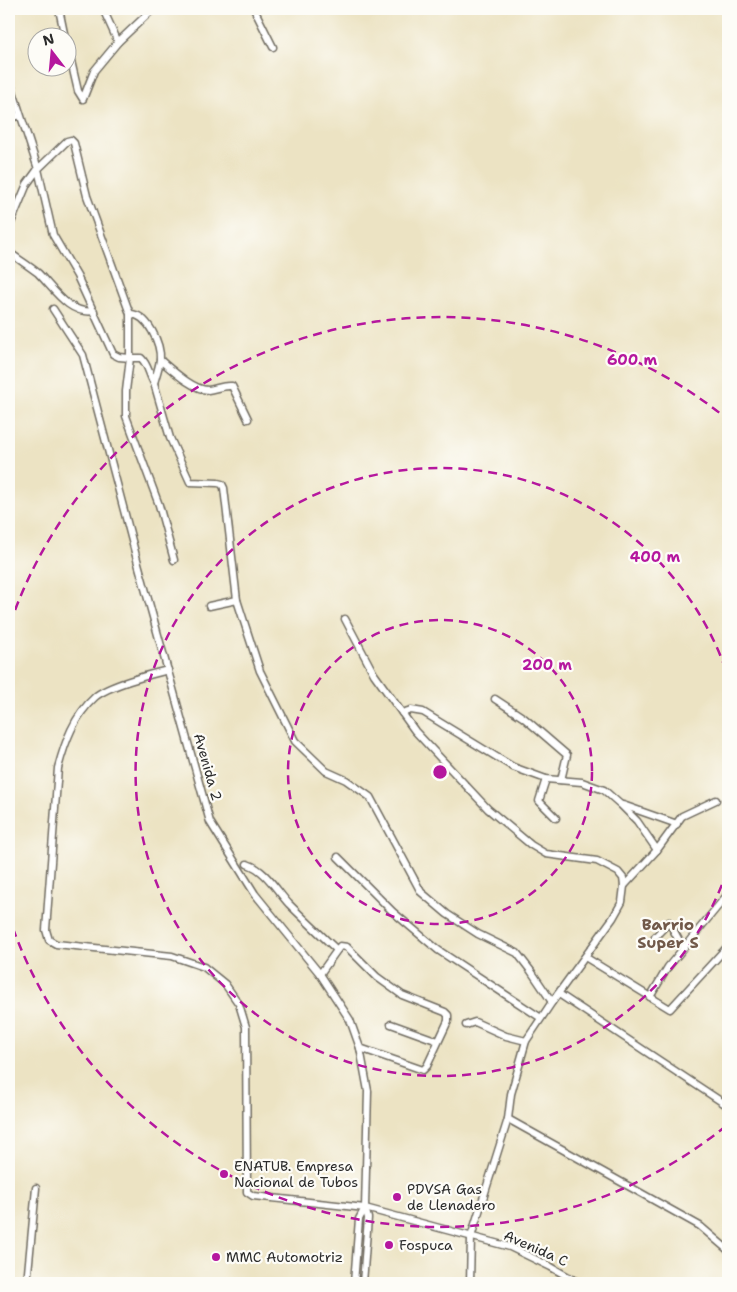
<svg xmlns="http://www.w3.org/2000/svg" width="737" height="1292" viewBox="0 0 737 1292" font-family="'Shantell Sans',sans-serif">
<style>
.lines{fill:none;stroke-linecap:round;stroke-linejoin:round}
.street-casing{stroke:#6f6b60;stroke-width:9}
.street{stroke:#fff;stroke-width:6}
.ring{fill:none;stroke:#b5179e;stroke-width:2.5;stroke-dasharray:9 6}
.poi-dot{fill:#b5179e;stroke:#fdfcf7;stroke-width:2}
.labels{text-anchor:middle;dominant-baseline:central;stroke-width:4.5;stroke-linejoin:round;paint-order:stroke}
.street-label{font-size:14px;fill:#2b2b2b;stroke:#fdfcf7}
.poi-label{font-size:14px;fill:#2b2b2b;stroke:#fdfcf7;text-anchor:start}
.quarter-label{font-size:16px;font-weight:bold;fill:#71594a;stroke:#fdfcf7}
.centre{fill:#b5179e;stroke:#fdfcf7;stroke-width:2.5}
.ring-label{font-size:15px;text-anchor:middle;font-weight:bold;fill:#b5179e;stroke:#fdfcf7;stroke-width:4.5;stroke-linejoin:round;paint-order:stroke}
</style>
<rect width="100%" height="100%" fill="#fdfcf7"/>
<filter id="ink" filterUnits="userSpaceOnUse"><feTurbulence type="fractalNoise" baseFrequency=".02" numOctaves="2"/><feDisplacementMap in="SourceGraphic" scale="10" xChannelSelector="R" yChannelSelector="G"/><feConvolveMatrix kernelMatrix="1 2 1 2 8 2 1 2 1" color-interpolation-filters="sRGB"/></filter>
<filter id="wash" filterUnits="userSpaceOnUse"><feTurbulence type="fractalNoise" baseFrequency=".0096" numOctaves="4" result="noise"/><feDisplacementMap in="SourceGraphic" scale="20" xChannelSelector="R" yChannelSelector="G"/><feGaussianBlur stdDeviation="1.12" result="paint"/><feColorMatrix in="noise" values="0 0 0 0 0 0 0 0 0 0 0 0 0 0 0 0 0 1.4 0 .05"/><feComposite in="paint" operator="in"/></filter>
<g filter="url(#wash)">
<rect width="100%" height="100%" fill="#ece3c3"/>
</g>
<g filter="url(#ink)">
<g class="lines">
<g class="street-casing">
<g id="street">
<polyline points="59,9 65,38"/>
<polyline points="103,9 118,42"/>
<polyline points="254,9 273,47"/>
<polyline points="68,48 78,91 83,99 94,71 118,42 153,9"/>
<polyline points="9,79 38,169 53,235 77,276 113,354 119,357 130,358 130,314 87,196 74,143 71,140 67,141 38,169 27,184 10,225"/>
<polyline points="9,119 20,115"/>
<path d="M9,252C18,259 29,266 38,273C54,289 69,315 94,311"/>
<polyline points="53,309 83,355 136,556 210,822 255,894 320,974 350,1020 360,1048 368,1091 365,1208 368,1218 363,1283"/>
<path d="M130,314C148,314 161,344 160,360C159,367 156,376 154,383"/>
<path d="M160,360C171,369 193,390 208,390C216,389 223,385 232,386L248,419"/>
<path d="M174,560L159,505L126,416V391L130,358H141C148,364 149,375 154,383L170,438L190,482L218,483L222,484L224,488L237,600L260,671L295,741L326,771L346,780L370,797L421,892L447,914L478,934L517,953L531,971L552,1002"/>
<polyline points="209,606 237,600"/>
<polyline points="345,619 374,674 415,731 488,809 531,845 546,854 597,861 618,872 623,878 624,886 622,902 613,918 552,1002 526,1041 511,1094 508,1119 471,1237 470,1283"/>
<path d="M168,670C151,674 107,686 95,697C74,716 65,742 58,768L46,930L49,940L56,944L172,956L204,967L225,984L239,1004L246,1027L247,1192L253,1196L365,1208L510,1247L551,1267L579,1283"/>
<polyline points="495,699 524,718 567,755 561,780"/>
<polyline points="402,713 411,710 423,712 513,767 546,779 582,782 604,790 621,805 637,821 657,850"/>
<polyline points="546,779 539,801 556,818"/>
<polyline points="623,805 677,824"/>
<polyline points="338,857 393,912 438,950 541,1018"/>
<path d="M247,864C265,869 277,891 289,904C305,920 321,935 337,950"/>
<polyline points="624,886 657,850 682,816 716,800"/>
<polyline points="655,937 669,922 683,948"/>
<polyline points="585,957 670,1009 728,946"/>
<polyline points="320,974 340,946 347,947 377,977 402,995 445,1012 448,1015 448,1021 427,1066 423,1070 360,1048"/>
<polyline points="559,994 728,1106"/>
<polyline points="650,997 668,967 728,894"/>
<polyline points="391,1024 438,1041"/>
<polyline points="466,1025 475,1022 506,1036 526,1041"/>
<polyline points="508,1119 700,1226 728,1250"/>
<polyline points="27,1283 36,1188"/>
<polyline points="354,1283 359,1219 365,1208"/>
</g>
</g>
<use href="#street" class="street"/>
</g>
</g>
<g class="ring">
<circle cx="440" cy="772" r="152"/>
<path d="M727 871A304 304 0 1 1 727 673"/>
<path d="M726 1126A455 455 0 0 1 10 920M10 624A455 455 0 0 1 726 418"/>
</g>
<g class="poi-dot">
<circle cx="224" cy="1174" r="5"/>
<circle cx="397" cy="1197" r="5"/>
<circle cx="389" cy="1245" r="5"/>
<circle cx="216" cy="1257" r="5"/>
</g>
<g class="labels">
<g class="street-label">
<text transform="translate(208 767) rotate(74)">Avenida 2</text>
<text transform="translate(536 1248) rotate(24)">Avenida C</text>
</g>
<g class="poi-label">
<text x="234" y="1166">ENATUB. Empresa<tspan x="234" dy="16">Nacional de Tubos</tspan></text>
<text x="407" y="1189">PDVSA Gas<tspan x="407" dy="16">de Llenadero</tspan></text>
<text x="399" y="1245">Fospuca</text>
<text x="226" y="1257">MMC Automotriz</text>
</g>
<g class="quarter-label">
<text x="668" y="924">Barrio<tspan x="668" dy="18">Super S</tspan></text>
</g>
</g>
<circle cx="440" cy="772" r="8" class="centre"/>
<g class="ring-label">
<text x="632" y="365">600 m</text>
<text x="655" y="562">400 m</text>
<text x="547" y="670">200 m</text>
</g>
<rect width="737" height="1292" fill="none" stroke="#fdfcf7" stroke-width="30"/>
<g transform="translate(52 52) rotate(344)"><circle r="24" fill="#fdfcf7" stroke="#a9a8a5"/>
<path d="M0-4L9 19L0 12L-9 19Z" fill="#b5179e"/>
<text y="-8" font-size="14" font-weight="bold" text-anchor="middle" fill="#2b2b2b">N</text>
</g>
</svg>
